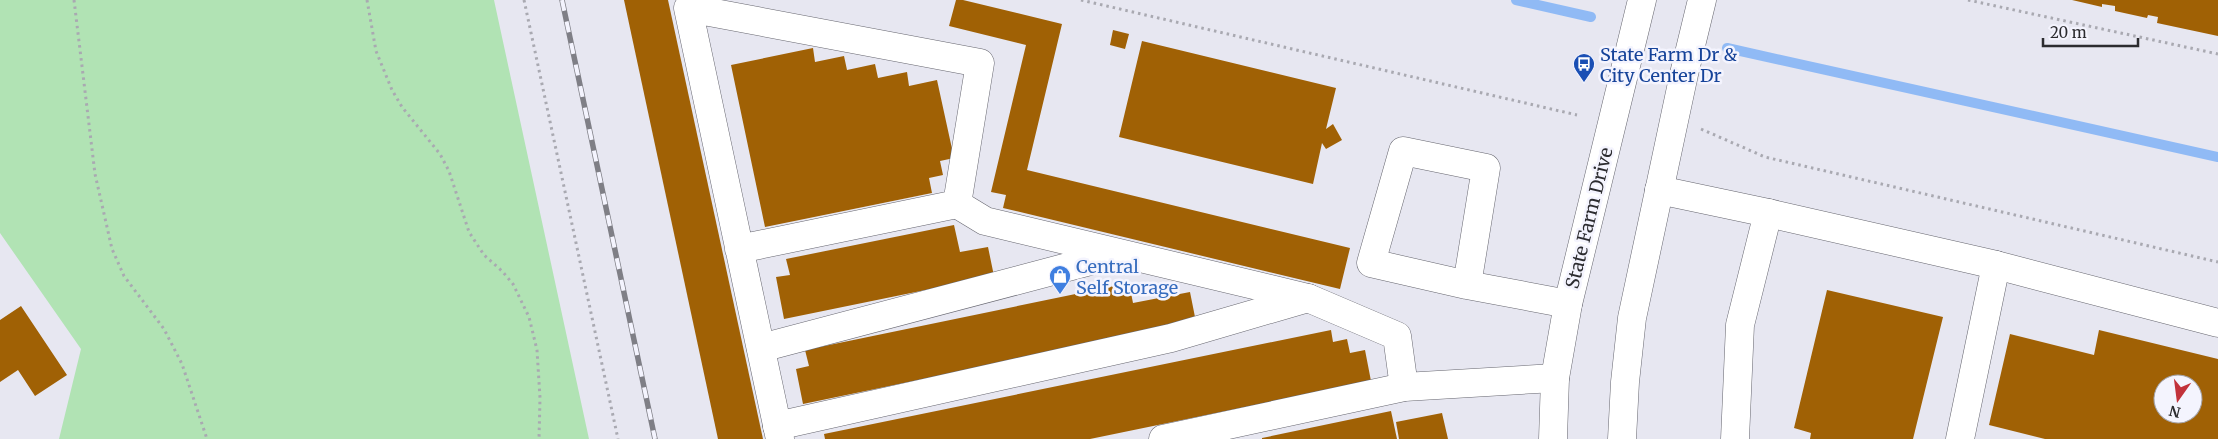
<svg xmlns="http://www.w3.org/2000/svg" width="2218" height="439" viewBox="0 0 2218 439" font-family="Merriweather,serif">
<style>
.green{fill:#b1e3b4}
.lines{fill:none;stroke-linecap:round;stroke-linejoin:round}
.stream{stroke:#90baf5;stroke-width:10}
.building{fill:#a06105;fill-rule:evenodd}
.minor-casing{stroke:#66666f;stroke-width:29}
.path{stroke:#a9a9b1;stroke-width:3;stroke-dasharray:2.5 4;stroke-linecap:butt}
.minor{stroke:#fff;stroke-width:28}
.rail-casing{stroke:#7f7f86;stroke-width:5.5}
.rail{stroke:#f4f4fe;stroke-width:4;stroke-dasharray:11;stroke-linecap:butt}
.labels{text-anchor:middle;dominant-baseline:central;stroke-width:5;stroke-linejoin:round;paint-order:stroke}
.transit-label{font-size:18px;fill:#164399;stroke:#f4f4fe;text-anchor:start}
.street-label{font-size:18px;fill:#2b2b2f;stroke:#f4f4fe}
.shop-label{font-size:18px;fill:#366cbe;stroke:#f4f4fe;text-anchor:start}
</style>
<rect width="100%" height="100%" fill="#e7e7f1"/>
<polygon class="green" points="0,0 494,0 589,439 59,439 81,349 0,233"/>
<g class="lines">
<g class="stream">
<polyline points="1516,0 1591,17"/>
<polyline points="1727,48 2218,157"/>
</g>
</g>
<g class="building">
<polygon points="624,0 668,0 763,439 718,439"/>
<polygon points="956,0 963,0 1062,24 1027,170 1350,248 1340,289 1003,208 1006,195 991,192 1026,45 949,26"/>
<polygon points="2072,0 2218,0 2218,36 2157,23 2158,17 2148,15 2147,18 2115,11 2115,6 2102,4 2102,7"/>
<polygon points="1113,30 1129,34 1125,49 1110,45"/>
<polygon points="1142,41 1336,88 1326,129 1333,124 1342,140 1326,149 1322,143 1313,184 1119,137"/>
<polygon points="813,48 815,62 844,56 847,70 875,64 878,78 907,72 909,86 937,80 954,158 940,161 943,175 929,178 932,193 765,227 731,65"/>
<polygon points="954,225 960,252 988,247 994,276 784,319 776,277 790,275 786,259"/>
<polygon points="1129,283 1133,303 1190,292 1196,322 803,404 796,369 809,366 805,350"/>
<polygon points="1827,290 1943,317 1913,439 1810,439 1811,433 1794,428"/>
<polygon points="21,306 67,375 35,396 18,370 0,382 0,320"/>
<polygon points="1331,330 1333,342 1347,339 1350,353 1365,350 1371,381 1090,439 825,439 824,434"/>
<path d="M2099,330L2218,359V439H2045L1989,425L2010,334L2094,355ZM2163,384H2193V414H2163Z"/>
<polygon points="1391,411 1397,439 1262,439 1262,438"/>
<polygon points="1442,413 1448,439 1399,439 1396,422"/>
</g>
<g class="lines">
<g class="minor-casing">
<g id="minor">
<polyline points="1659,190 1768,213"/>
<polyline points="957,204 985,221 1308,298 1397,336 1404,387"/>
<path d="M739,249L957,204L980,63L688,8C719,152 749,295 780,439"/>
<polyline points="1467,285 1486,168 1403,151 1371,263 1467,285 1568,304"/>
<polyline points="761,348 1117,254"/>
<polyline points="777,426 1171,338 1308,298"/>
<polyline points="1163,439 1404,387 1555,378"/>
<polyline points="1553,439 1555,378 1568,304 1642,0"/>
<polyline points="1622,439 1625,382 1632,318 1684,74 1702,0"/>
<polyline points="1735,439 1740,325 1768,213 1996,265 2218,323"/>
<polyline points="1960,439 1996,265"/>
</g>
</g>
<g class="path">
<polyline points="74,0 95,174 112,249 124,276 164,329 182,364 207,439"/>
<polyline points="367,0 376,51 392,90 402,107 440,154 449,171 469,232 484,255 502,271 513,284 529,317 537,350 540,398 539,439"/>
<polyline points="524,0 618,439"/>
<polyline points="1081,0 1577,115"/>
<polyline points="1968,0 2218,54"/>
<polyline points="1701,129 1765,157 2218,262"/>
</g>
<use href="#minor" class="minor"/>
<g class="rail-casing">
<polyline id="rail" points="562,0 655,439"/>
</g>
<use href="#rail" class="rail"/>
</g>
<defs>
<g id="bus-pin" transform="scale(1.125)"><path d="M0 17L-7.5 6A9.5 9.5 0 1 1 7.5 6Z" fill="#1a4fb4" stroke="#f4f4fe"/><path d="M-5-6H5V4H4V6H2V4H-2V6H-4V4H-5ZM-3.5-4V0h7V-4ZM-3.5 1.2v1.5H-2V1.2ZM2 1.2v1.5H3.5V1.2Z" fill="#fff"/></g>
<g id="shop-pin" transform="scale(1.125)"><path d="M0 17L-7.5 6A9.5 9.5 0 1 1 7.5 6Z" fill="#3f7fe0" stroke="#f4f4fe"/><path d="M-5-2.5h2.3a2.7 3.5 0 0 1 5.4 0H5L5.5 6h-11ZM-1.5-2.5h3a1.5 2.3 0 0 0-3 0Z" fill="#fff"/></g>
</defs>
<g fill-rule="evenodd">
<use href="#bus-pin" x="1584" y="64"/>
<use href="#shop-pin" x="1060" y="276"/>
</g>
<g class="labels">
<g class="transit-label">
<text x="1600" y="54">State Farm Dr &amp;<tspan x="1600" dy="21">City Center Dr</tspan></text>
</g>
<g class="street-label">
<text transform="translate(1589 218) rotate(-76)">State Farm Drive</text>
</g>
<g class="shop-label">
<text x="1076" y="266">Central<tspan x="1076" dy="21">Self Storage</tspan></text>
</g>
</g>
<g transform="translate(2178 399) rotate(194)"><circle r="24" fill="#f4f4fe" stroke="#a4a4ab"/>
<path d="M0-4L9 19L0 12L-9 19Z" fill="#c2323b"/>
<text y="-8" font-size="14" font-weight="bold" text-anchor="middle" fill="#2b2b2f">N</text>
</g>
<path d="M2043 38v8h95v-8" fill="none" stroke="#2b2b2f" stroke-width="2.5"/>
<text x="2050" y="38" font-size="15" fill="#2b2b2f" stroke="#f4f4fe" stroke-width="4" paint-order="stroke">20 m</text>
</svg>
